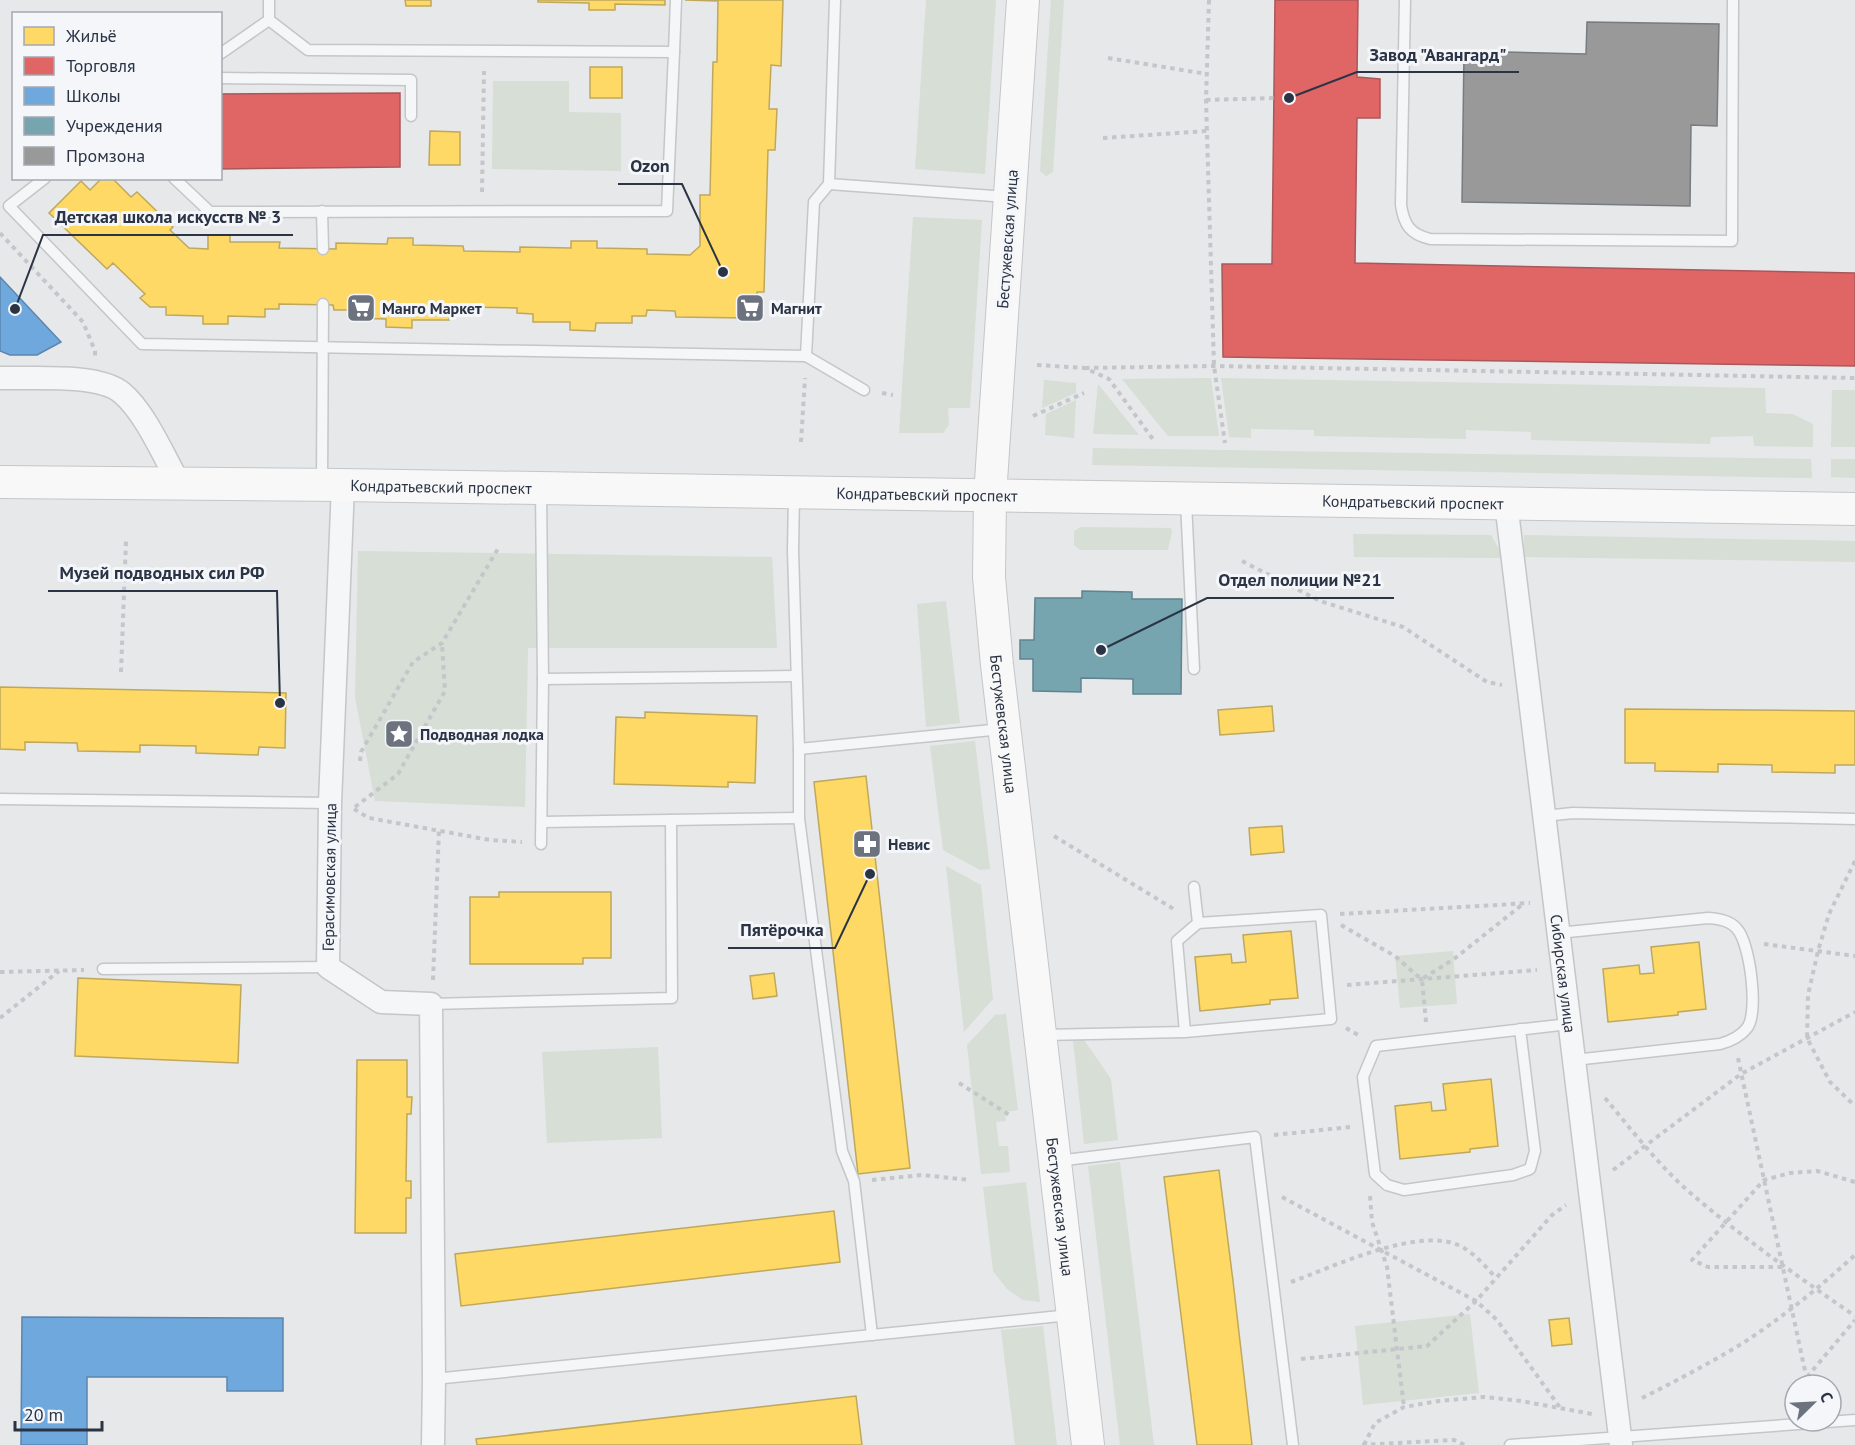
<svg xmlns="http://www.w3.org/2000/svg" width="1855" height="1445" viewBox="0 0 1855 1445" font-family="'PT Sans',sans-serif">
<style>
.green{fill:#d6ded6}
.homes{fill:#ffd966;stroke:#bfa85c;stroke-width:1.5}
.shops{fill:#e06666;stroke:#aa575c;stroke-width:1.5}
.schools{fill:#6fa8dc;stroke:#5b85af;stroke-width:1.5}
.public{fill:#76a5af;stroke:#60838f;stroke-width:1.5}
.industry{fill:#999;stroke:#787b80;stroke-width:1.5}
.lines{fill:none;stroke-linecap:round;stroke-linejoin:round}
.lane-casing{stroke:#c4c6c8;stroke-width:13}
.street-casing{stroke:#c4c6c8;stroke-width:25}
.secondary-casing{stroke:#c4c6c8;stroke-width:34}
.path{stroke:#c5c6ca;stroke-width:4;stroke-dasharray:4.5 4.5;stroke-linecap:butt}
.lane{stroke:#f5f6f7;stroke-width:10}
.street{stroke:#f5f6f7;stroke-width:22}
.secondary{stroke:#f8f8f8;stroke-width:32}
.labels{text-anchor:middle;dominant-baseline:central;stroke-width:6;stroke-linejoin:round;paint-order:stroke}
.street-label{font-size:16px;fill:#2b3445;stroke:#f4f6f9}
.poi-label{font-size:16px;font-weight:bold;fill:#2b3445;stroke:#f4f6f9;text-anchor:start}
.leader{fill:none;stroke:#2b3445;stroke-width:2}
.callout-dot{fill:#2b3445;stroke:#f4f6f9;stroke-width:2}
.callout-label{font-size:18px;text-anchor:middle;font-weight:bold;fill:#2b3445;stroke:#f4f6f9;stroke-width:6;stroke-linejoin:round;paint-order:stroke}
</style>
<rect width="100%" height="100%" fill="#e6e8ea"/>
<g class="green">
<polygon points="926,0 996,0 985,174 915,169"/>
<polygon points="1051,0 1064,0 1053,172 1046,176 1040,171"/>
<polygon points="493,81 569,81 569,112 621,113 621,171 492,169"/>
<polygon points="913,217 982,220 970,408 948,408 949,425 943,433 899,433"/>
<polygon points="1211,378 1219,436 1168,436 1122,379"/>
<polygon points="1221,378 1765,388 1766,413 1793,414 1813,424 1813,447 1754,446 1753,436 1711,437 1710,444 1531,440 1531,432 1466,430 1466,439 1314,436 1314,430 1251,429 1251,438 1229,437"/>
<polygon points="1044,380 1076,383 1076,393 1042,408"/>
<polygon points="1098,384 1139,435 1093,434"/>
<polygon points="1832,390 1855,390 1855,447 1831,447"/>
<polygon points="1076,400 1074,438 1045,435 1046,414"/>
<polygon points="1093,448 1811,459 1812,478 1092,465"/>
<polygon points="1831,459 1855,459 1855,478 1831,477"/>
<polygon points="1081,527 1171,528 1172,532 1168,550 1080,550 1074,545 1074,531"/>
<polygon points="1353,534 1491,535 1504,558 1354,557"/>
<polygon points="1524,535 1855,541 1855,562 1524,557"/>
<polygon points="358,551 772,557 777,648 528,648 525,807 375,801 355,697"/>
<polygon points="946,601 960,723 926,727 917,604"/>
<polygon points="975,741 990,869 980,870 943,850 930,746"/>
<polygon points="946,866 981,885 993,999 964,1032"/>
<polygon points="1453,951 1457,1004 1400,1008 1395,956"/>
<polygon points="1006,1014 1018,1110 1005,1112 1006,1121 996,1122 999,1146 1008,1146 1010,1172 981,1174 967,1045 995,1015"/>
<polygon points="1073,1040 1084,1040 1111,1079 1118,1140 1084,1144"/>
<polygon points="658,1047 662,1138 547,1143 542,1052"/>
<polygon points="1120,1162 1154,1445 1120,1445 1088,1166"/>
<polygon points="1026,1182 1040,1302 1023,1300 1007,1289 993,1271 983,1187"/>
<polygon points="1470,1314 1479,1393 1363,1405 1355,1326"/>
<polygon points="1043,1326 1057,1445 1015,1445 1001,1330"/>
</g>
<g class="homes">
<polygon points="405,0 431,0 431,6 406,6"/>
<polygon points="538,0 665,0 665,5 615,4 615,10 589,10 589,3 538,2"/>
<polygon points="685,0 783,0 781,66 771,65 769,109 777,109 776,129 775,150 768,150 764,292 757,292 756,310 747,318 676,317 675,311 647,310 646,316 632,316 632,323 596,323 595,331 570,330 570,322 533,322 533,314 517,313 517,308 463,307 463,312 448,312 449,320 412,320 412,328 386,327 386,319 349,318 350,310 334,310 333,305 279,304 279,309 265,309 265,317 228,316 228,324 203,324 203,316 166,315 166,307 150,307 140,298 145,294 113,263 107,269 49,213 81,181 90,190 102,178 112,178 131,197 137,192 173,227 170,230 189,248 208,249 208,235 230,235 230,242 280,242 279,248 336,249 336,243 387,244 388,238 413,238 413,245 463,246 464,251 520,252 520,247 571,248 571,241 597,241 597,248 647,249 647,254 690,255 700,246 700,195 710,195 713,62 717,62 718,1"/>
<rect x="590" y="67" width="32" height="31"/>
<polygon points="430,131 460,132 460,165 429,165"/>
<polygon points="0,687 286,693 285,748 259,747 258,755 196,753 196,746 140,745 140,752 78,751 77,743 25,742 25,750 0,749"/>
<polygon points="1272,706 1274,731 1220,735 1218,710"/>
<polygon points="1625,709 1855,711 1855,765 1835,765 1835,773 1772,772 1772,765 1718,764 1718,772 1655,771 1655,763 1625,763"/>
<polygon points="645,712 757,716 755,783 728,782 728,787 614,784 616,717 645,718"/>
<polygon points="866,776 910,1168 858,1174 814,782"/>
<polygon points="1282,826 1284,852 1251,855 1249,828"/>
<polygon points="499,892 611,892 611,958 583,958 583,964 470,964 470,897 499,897"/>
<polygon points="1291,931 1298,998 1270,1000 1270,1004 1200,1011 1195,957 1231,954 1232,963 1246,962 1243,935"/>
<polygon points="1699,942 1706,1009 1678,1012 1678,1015 1608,1022 1603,969 1639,965 1640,974 1654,973 1651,947"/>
<polygon points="774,973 777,996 753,999 750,976"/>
<polygon points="78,978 241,985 238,1063 75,1056"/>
<polygon points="357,1060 407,1060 407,1097 412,1097 411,1114 407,1114 406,1181 411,1181 411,1198 406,1198 406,1233 355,1233"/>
<polygon points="1491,1079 1498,1146 1470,1149 1470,1152 1400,1159 1395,1106 1431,1102 1432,1111 1446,1110 1443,1084"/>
<polygon points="1219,1170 1233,1281 1252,1445 1197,1445 1164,1177"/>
<polygon points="834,1211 840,1262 461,1306 455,1254"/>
<polygon points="1569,1318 1572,1344 1552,1346 1549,1320"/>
<polygon points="856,1396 862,1445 477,1445 476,1439"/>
</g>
<g class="shops">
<polygon points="1275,0 1358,0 1357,77 1380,79 1380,118 1357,118 1355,263 1855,273 1855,366 1223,357 1222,264 1272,264"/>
<polygon points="400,93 400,167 220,169 220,94"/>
</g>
<g class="schools">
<polygon points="0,277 61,342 37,355 10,355 0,351"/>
<polygon points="22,1317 283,1318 283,1391 227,1391 227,1377 87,1377 87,1445 21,1445"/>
</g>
<polygon class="public" points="1082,591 1132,592 1132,599 1182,599 1181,694 1133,694 1133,679 1081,678 1081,692 1033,691 1033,659 1020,659 1020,640 1034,640 1035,598 1082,598"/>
<polygon class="industry" points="1587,22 1719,24 1717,126 1691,125 1690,206 1462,202 1464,51 1586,54"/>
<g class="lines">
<g class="lane-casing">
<g id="lane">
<polyline points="835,0 829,184 1007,197"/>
<path d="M1405,0L1401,205C1404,225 1410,234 1430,239L1732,241L1733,0"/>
<polyline points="674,52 676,0"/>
<polyline points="220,54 269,20 269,0"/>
<polyline points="220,78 411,80 411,116"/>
<polyline points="45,178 9,206 142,344 806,356 814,202 829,184"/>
<polyline points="174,178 210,212 667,211 674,52 308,50 269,20"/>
<polyline points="322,211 323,249"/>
<polyline points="806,356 864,390"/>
<polyline points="322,482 323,304"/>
<polyline points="541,490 543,679 541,844"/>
<polyline points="794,494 793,551 799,749 799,818 842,1151 854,1181 872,1335"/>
<polyline points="1186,502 1194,669"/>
<polyline points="543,679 796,676"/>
<polyline points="799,749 1002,729"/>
<polyline points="0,799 330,803"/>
<polyline points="1544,816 1573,813 1855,819"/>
<polyline points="542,822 799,818"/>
<polyline points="1194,887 1198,923"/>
<path d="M1558,933L1708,918C1718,919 1730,920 1737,929C1750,943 1759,1012 1747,1028C1740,1037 1731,1041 1720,1044L1574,1060"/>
<polyline points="103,969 328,967"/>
<polyline points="431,1004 672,998 671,820"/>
<polyline points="1520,1029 1535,1151 1530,1169 1513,1175 1404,1190 1387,1185 1375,1174 1363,1077 1376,1046 1569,1024"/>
<polyline points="1043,1035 1185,1032 1331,1019 1321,915 1198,923 1177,941 1185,1032"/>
<polyline points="1057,1161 1255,1137 1293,1445"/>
<polyline points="434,1379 1070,1315"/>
<polyline points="1510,1445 1855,1420"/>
</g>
</g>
<g class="street-casing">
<g id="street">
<path d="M0,378C31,379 99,373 122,393C145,412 164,457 179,483"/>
<polyline points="343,485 330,803 328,967 381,1002 431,1004 434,1379 433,1445"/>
<path id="s1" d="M1506,503L1621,1445"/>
</g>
</g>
<g class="secondary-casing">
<g id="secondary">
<path id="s2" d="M1023,0L990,496L989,577L997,665L1088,1445"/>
<path id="s3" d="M0,482L343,485L1855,509"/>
</g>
</g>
<g class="path">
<polyline points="1209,0 1206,100 1214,366 1225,443"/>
<polyline points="1108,58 1207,74"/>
<polyline points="1206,100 1274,98"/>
<polyline points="1103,138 1207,131"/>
<polyline points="482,192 484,71"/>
<polyline points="0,233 83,322 95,351 95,356"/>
<polyline points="1037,365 1085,368 1109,379 1155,442"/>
<polyline points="1085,368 1214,366 1855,378"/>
<polyline points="882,393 893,395"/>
<polyline points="1033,416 1084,393"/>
<polyline points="801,442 805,378"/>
<polyline points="1242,561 1320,601 1403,627 1487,682 1502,685"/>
<polyline points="121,672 126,541"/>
<polyline points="360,761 361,752 413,662 442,643 499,547"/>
<polyline points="355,807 398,774 445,691 442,644"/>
<polyline points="354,809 369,818 490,840 522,842"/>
<polyline points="1054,836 1177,911"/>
<polyline points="1855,861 1829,914 1818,951 1808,995 1807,1038 1830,1082 1855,1106"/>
<polyline points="1340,914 1530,903"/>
<polyline points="1341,925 1395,956 1421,979"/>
<polyline points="1764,944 1855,956"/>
<polyline points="0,972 84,970"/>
<polyline points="433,980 439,830"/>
<polyline points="1347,985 1537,970"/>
<polyline points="0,1018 59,971"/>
<polyline points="1426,1022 1422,979 1454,959 1523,904"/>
<polyline points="1346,1028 1360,1036"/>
<polyline points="1738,1058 1808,1385"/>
<polyline points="959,1083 1011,1116"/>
<path d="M1605,1098C1631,1129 1656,1162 1687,1190C1740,1236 1797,1276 1855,1316"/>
<polyline points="1274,1135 1350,1127"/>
<polyline points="1613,1170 1741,1074 1855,1012"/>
<polyline points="872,1180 922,1175 970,1180"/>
<polyline points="1370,1196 1372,1222 1387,1267 1404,1407"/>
<polyline points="1282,1197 1476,1301 1497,1320 1561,1409"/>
<polyline points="1782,1267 1708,1267 1692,1260 1764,1180 1790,1173 1817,1171 1855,1182"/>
<path d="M1291,1282C1333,1267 1416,1227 1458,1245C1474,1252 1485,1266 1496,1278"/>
<polyline points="1301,1359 1427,1346 1476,1301 1552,1215 1566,1205"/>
<polyline points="1807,1377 1855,1320"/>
<path d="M1642,1398C1676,1381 1710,1363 1743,1343C1783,1317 1820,1287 1855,1255"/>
<polyline points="1362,1445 1454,1440 1465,1445"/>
<polyline points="1364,1445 1375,1423 1404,1407 1439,1401 1484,1397 1521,1401 1592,1414"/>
</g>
<use href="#lane" class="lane"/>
<use href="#street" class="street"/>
<use href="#secondary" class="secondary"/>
</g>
<defs>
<g id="supermarket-square" transform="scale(1.5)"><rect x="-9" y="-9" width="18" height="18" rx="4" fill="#6c737f" stroke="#f4f6f9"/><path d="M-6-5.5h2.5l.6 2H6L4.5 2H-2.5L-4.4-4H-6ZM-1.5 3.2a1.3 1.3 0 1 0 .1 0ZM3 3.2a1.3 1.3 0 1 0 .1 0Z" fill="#fff"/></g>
<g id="sight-square" transform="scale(1.5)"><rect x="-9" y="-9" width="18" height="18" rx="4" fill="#6c737f" stroke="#f4f6f9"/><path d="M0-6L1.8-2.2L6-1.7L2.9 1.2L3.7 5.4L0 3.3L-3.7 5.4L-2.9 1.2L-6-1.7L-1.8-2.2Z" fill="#fff"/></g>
<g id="pharmacy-square" transform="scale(1.5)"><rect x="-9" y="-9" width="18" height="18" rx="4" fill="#6c737f" stroke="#f4f6f9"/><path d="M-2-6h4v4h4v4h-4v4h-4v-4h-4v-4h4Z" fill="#fff"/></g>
</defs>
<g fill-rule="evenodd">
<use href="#supermarket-square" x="361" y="308"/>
<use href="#supermarket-square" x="750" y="308"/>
<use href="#sight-square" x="399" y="734"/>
<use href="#pharmacy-square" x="867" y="844"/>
</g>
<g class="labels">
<g class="street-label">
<text transform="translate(1007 239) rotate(-86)">Бестужевская улица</text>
<text stroke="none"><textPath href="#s3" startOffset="441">Кондратьевский проспект</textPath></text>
<text stroke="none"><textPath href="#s3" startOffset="927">Кондратьевский проспект</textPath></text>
<text stroke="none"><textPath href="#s3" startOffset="1413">Кондратьевский проспект</textPath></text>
<text stroke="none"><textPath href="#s2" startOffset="726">Бестужевская улица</textPath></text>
<text transform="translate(329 877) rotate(-89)">Герасимовская улица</text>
<text stroke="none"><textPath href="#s1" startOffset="474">Сибирская улица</textPath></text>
<text stroke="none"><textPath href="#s2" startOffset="1212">Бестужевская улица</textPath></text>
</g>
<g class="poi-label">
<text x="382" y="308">Манго Маркет</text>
<text x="771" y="308">Магнит</text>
<text x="420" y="734">Подводная лодка</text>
<text x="888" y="844">Невис</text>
</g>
</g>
<path class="leader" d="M1289 98L1357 72H1519M723 272L682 184H618M15 309L43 235H293M280 703L277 591H48M1101 650L1207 598H1394M870 874L835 948H728"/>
<g class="callout-dot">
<circle cx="1289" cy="98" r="6"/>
<circle cx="723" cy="272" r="6"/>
<circle cx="15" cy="309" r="6"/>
<circle cx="280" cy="703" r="6"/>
<circle cx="1101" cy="650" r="6"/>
<circle cx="870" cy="874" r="6"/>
</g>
<g class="callout-label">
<text x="1438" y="61">Завод "Авангард"</text>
<text x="650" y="172">Ozon</text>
<text x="168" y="223">Детская школа искусств № 3</text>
<text x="162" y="579">Музей подводных сил РФ</text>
<text x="1300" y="586">Отдел полиции №21</text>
<text x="782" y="936">Пятёрочка</text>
</g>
<rect x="12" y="12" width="210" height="168" fill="#f4f6f9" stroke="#a4a8b1" stroke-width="1.5"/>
<rect x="24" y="27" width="30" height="18" fill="#ffd966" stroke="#a4a8b1" stroke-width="1.5"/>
<text x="66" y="42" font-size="18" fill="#2b3445">Жильё</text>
<rect x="24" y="57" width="30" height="18" fill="#e06666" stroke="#a4a8b1" stroke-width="1.5"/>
<text x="66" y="72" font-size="18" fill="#2b3445">Торговля</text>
<rect x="24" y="87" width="30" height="18" fill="#6fa8dc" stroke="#a4a8b1" stroke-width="1.5"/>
<text x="66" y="102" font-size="18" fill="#2b3445">Школы</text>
<rect x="24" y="117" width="30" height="18" fill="#76a5af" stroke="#a4a8b1" stroke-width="1.5"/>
<text x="66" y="132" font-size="18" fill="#2b3445">Учреждения</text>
<rect x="24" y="147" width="30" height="18" fill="#999999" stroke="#a4a8b1" stroke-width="1.5"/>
<text x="66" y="162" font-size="18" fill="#2b3445">Промзона</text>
<g transform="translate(1813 1403) rotate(66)"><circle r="28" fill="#f4f6f9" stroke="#a4a8b1" stroke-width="1.5"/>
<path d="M0-4.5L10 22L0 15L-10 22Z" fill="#6c737f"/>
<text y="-9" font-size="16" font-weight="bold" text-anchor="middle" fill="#2b3445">С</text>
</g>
<path d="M15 1421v9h87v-9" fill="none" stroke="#2b3445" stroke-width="3"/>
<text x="24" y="1421" font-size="18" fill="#2b3445" stroke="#f4f6f9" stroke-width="4.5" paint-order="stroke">20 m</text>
</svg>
